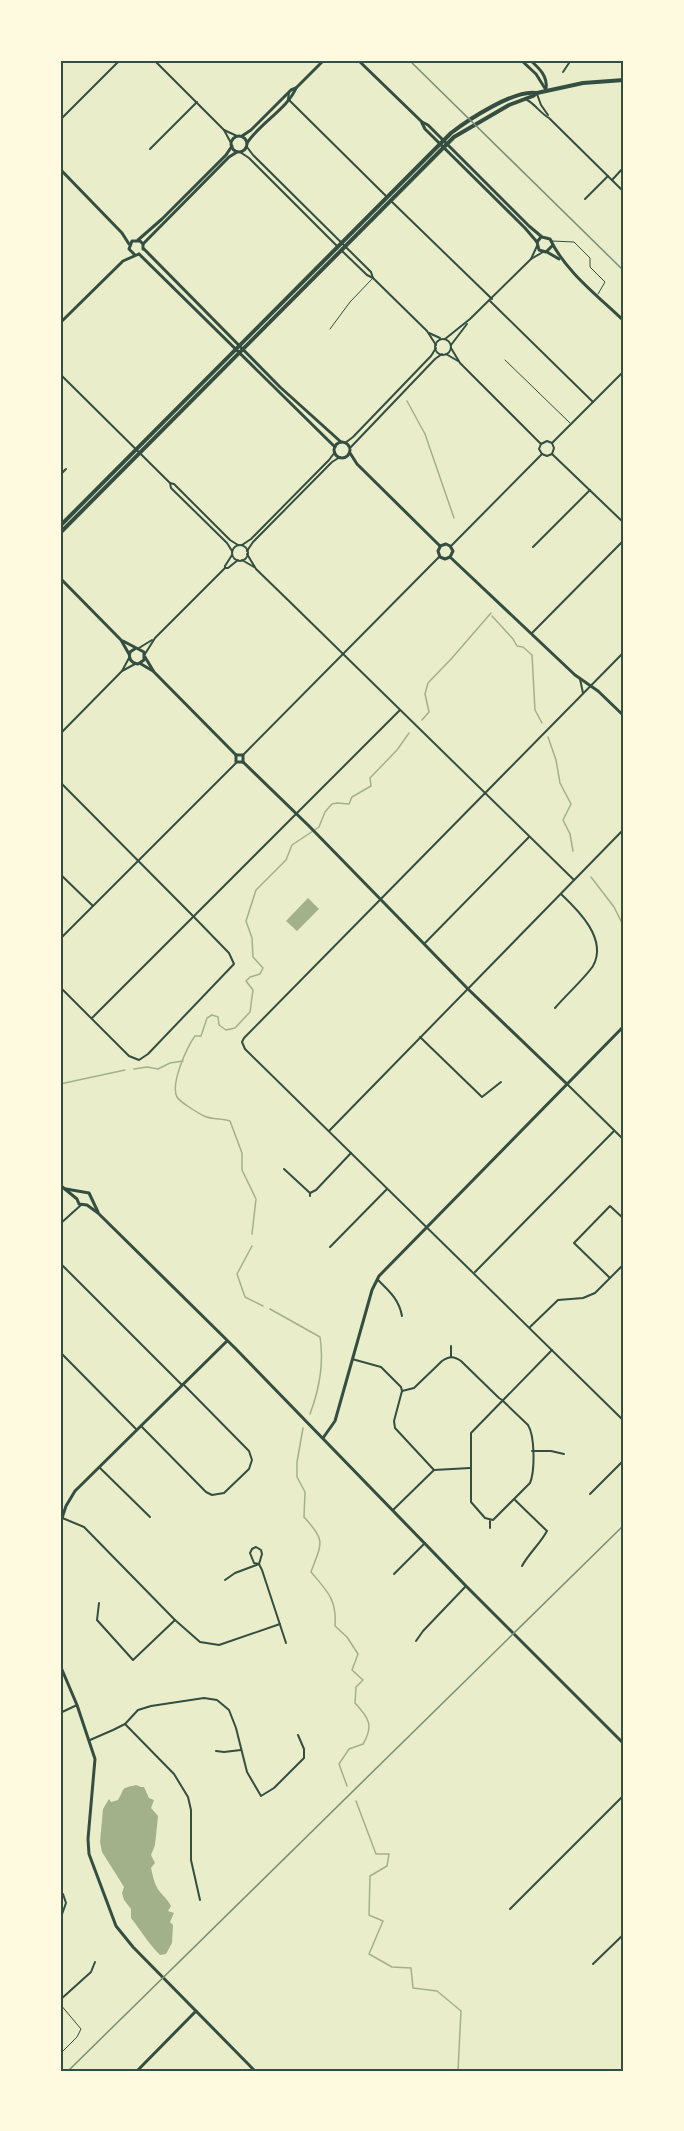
<svg xmlns="http://www.w3.org/2000/svg" width="684" height="2131" viewBox="0 0 684 2131" font-family="'Golos Text',sans-serif">
<style>
.water{fill:#a3b18a}
.lines{fill:none;stroke-linecap:round;stroke-linejoin:round}
.stream{stroke:#a3b18a;stroke-width:1.5}
.service{stroke:#344e41;stroke-width:1}
.minor{stroke:#344e41;stroke-width:2}
.tertiary{stroke:#344e41;stroke-width:3}
.secondary{stroke:#344e41;stroke-width:3}
.trunk{stroke:#344e41;stroke-width:4}
.rail{stroke:#7c8e77;stroke-width:1.5}
.neatline{fill:none;stroke:#344e41;stroke-width:2}
</style>
<rect width="100%" height="100%" fill="#e9edc9"/>
<g class="water">
<polygon points="308,898 319,909 297,931 286,921"/>
<path d="M136,1785L141,1787H144L149,1798L154,1800L151,1808L158,1816L155,1845L151,1855L155,1863L151,1868C153,1877 155,1887 161,1893C165,1898 168,1900 171,1906L168,1911L174,1913L170,1922L173,1925L172,1943L166,1954L160,1955C149,1944 141,1931 131,1918V1909L124,1900L122,1893L124,1887L102,1852L100,1842L103,1809L109,1799L111,1802L118,1800C126,1787 119,1789 136,1785Z"/>
</g>
<g class="lines">
<g class="stream">
<polyline points="407,401 425,434 454,518"/>
<polyline points="492,616 513,639 517,646 523,647 532,655 535,710 542,723"/>
<polyline points="422,720 429,712 425,694 428,683 452,658 491,613"/>
<polyline points="548,737 556,760 560,783 571,804 563,820 570,834 573,851"/>
<polyline points="591,877 614,907 624,927"/>
<polyline points="134,1069 147,1067 158,1069 170,1063 183,1061"/>
<polyline points="60,1084 125,1070"/>
<path d="M252,1234L256,1199L242,1170V1153L230,1121C221,1118 213,1120 204,1116C198,1113 180,1102 177,1097C170,1084 187,1047 195,1036H201L207,1018L212,1015L218,1017L219,1025L226,1030L235,1028L250,1012L253,990L246,981L250,977L260,974L263,968L253,957L252,938L246,921L256,890L286,860L292,845L319,827L325,812L332,804L337,803L349,804L352,797L371,786L370,778L397,750L409,733"/>
<polyline points="252,1246 237,1274 245,1297 263,1306"/>
<path d="M270,1309L320,1337C324,1362 319,1390 310,1414"/>
<path d="M303,1428L297,1462V1477L305,1492L304,1517C326,1541 322,1542 311,1572C327,1591 337,1599 335,1626L347,1637L358,1654L352,1670L363,1680L356,1687L355,1703C369,1718 374,1726 363,1744L349,1749L339,1764L347,1786"/>
<polyline points="356,1801 376,1854 389,1854 387,1866 370,1876 369,1915 383,1921 369,1954 392,1967 411,1968 413,1988 437,1991 461,2011 458,2071"/>
</g>
<g class="service">
<polyline points="552,241 574,242 590,258 590,267 605,282 598,294"/>
<polyline points="330,329 350,302 372,279"/>
<polyline points="505,360 570,423"/>
<polyline points="60,2004 81,2029 77,2037 60,2054"/>
</g>
<g class="minor">
<polyline points="154,60 224,130 231,143"/>
<polyline points="563,72 571,60"/>
<polyline points="289,93 288,99 386,196"/>
<polyline points="537,94 541,105 548,115"/>
<path d="M527,100C535,104 540,113 549,118L624,192"/>
<polyline points="60,120 120,60"/>
<polyline points="224,130 237,136"/>
<polyline points="247,147 253,155 371,272 373,278"/>
<polyline points="150,149 197,102"/>
<polyline points="240,152 249,158 337,246"/>
<polyline points="612,180 624,167"/>
<polyline points="585,199 608,176"/>
<polyline points="390,200 492,299"/>
<polyline points="341,250 367,275 373,278 427,331 436,345"/>
<polyline points="531,259 537,246"/>
<polyline points="490,301 593,402"/>
<polyline points="429,333 440,338"/>
<polyline points="445,339 470,319 531,259 543,252"/>
<circle cx="443" cy="347" r="8"/>
<polyline points="451,345 467,324"/>
<polyline points="451,348 460,363 541,444"/>
<polyline points="446,354 458,361"/>
<polyline points="60,374 170,483 174,484 230,540 238,545"/>
<polyline points="345,443 353,437 431,356 436,348"/>
<polyline points="552,443 624,371"/>
<polyline points="552,443 554,448 552,454"/>
<polyline points="541,444 547,441 552,443"/>
<polyline points="541,444 539,449 542,454"/>
<polyline points="350,448 435,359 442,354"/>
<polyline points="542,454 547,456 552,454"/>
<polyline points="552,454 624,523"/>
<polyline points="60,475 66,469"/>
<polyline points="170,483 171,488 227,543 232,551"/>
<polyline points="242,545 251,539 329,460 335,452"/>
<circle cx="240" cy="553" r="8"/>
<polyline points="451,546 542,454"/>
<polyline points="533,547 590,490"/>
<polyline points="247,551 253,542 332,462 340,457"/>
<polyline points="247,554 256,569 290,602 574,880"/>
<polyline points="242,560 254,567"/>
<polyline points="225,568 225,566 232,555"/>
<polyline points="532,633 624,540"/>
<polyline points="139,648 152,640"/>
<polyline points="624,652 244,1038 242,1042 245,1049 624,1421"/>
<polyline points="145,654 155,638 225,568 228,568 238,560"/>
<polyline points="122,671 135,664"/>
<polyline points="580,679 583,693"/>
<polyline points="60,734 122,671 129,658"/>
<polyline points="243,755 439,557"/>
<polyline points="60,782 193,916 229,953 234,964 148,1054 139,1060 129,1056 60,987"/>
<polyline points="60,874 93,906"/>
<polyline points="60,939 236,763"/>
<polyline points="424,944 529,837"/>
<path d="M555,1008C565,996 585,978 593,966C608,939 578,910 561,894"/>
<polyline points="92,1018 400,710"/>
<polyline points="420,1037 482,1097 501,1082"/>
<polyline points="567,1084 624,1140"/>
<polyline points="329,1131 624,829"/>
<polyline points="284,1169 310,1193 310,1196"/>
<polyline points="310,1193 316,1190 351,1153"/>
<polyline points="60,1224 81,1205"/>
<polyline points="330,1247 387,1189"/>
<polyline points="60,1263 182,1385"/>
<polyline points="475,1272 614,1131"/>
<polyline points="610,1278 574,1243 610,1206 624,1219"/>
<path d="M377,1279C389,1291 399,1299 402,1316"/>
<polyline points="530,1327 558,1300 583,1298 595,1293 624,1264"/>
<polyline points="60,1352 136,1429"/>
<polyline points="451,1357 451,1346"/>
<polyline points="352,1359 381,1367 401,1387 402,1391 394,1421 395,1428 434,1470"/>
<path d="M402,1391L414,1388L442,1361C449,1356 454,1356 461,1361L499,1398L502,1400L528,1425C535,1436 535,1471 530,1483L493,1520L485,1518L471,1502V1433L552,1350"/>
<polyline points="141,1426 206,1492 212,1495 224,1493 249,1469 252,1460 249,1451 183,1384"/>
<polyline points="532,1451 551,1451 564,1454"/>
<polyline points="99,1467 150,1517"/>
<polyline points="590,1494 624,1460"/>
<path d="M515,1500L547,1531C540,1544 529,1553 522,1566"/>
<polyline points="393,1510 434,1470 470,1468"/>
<polyline points="60,1517 84,1527 175,1620 200,1642 219,1645 280,1624"/>
<polyline points="490,1528 490,1521"/>
<polyline points="394,1574 425,1543"/>
<polyline points="225,1580 235,1573 259,1564 262,1554 261,1550 256,1547 252,1549 250,1553 254,1563 259,1564 262,1570 286,1643"/>
<polyline points="99,1603 97,1620 133,1660 175,1620"/>
<polyline points="416,1641 423,1631 466,1586"/>
<polyline points="60,1713 77,1705"/>
<polyline points="125,1724 174,1774 188,1797 191,1810 191,1860 200,1900"/>
<polyline points="90,1740 113,1730 125,1724 138,1710 151,1706 204,1698 217,1700 229,1710 236,1728 247,1772 261,1796 274,1788 304,1758 304,1749 298,1735"/>
<polyline points="216,1751 224,1752 241,1750"/>
<polyline points="510,1909 624,1795"/>
<polyline points="60,1920 66,1903 63,1894"/>
<polyline points="593,1964 624,1934"/>
<polyline points="60,2000 91,1972 95,1962"/>
</g>
<g class="tertiary">
<polyline points="358,60 422,122"/>
<polyline points="242,136 251,130 291,90 296,88 324,60"/>
<circle cx="239" cy="144" r="8"/>
<path d="M247,143C259,124 288,108 296,88"/>
<polyline points="60,169 122,233 129,244"/>
<polyline points="138,240 162,219 226,155 232,146"/>
<polyline points="143,244 229,157 237,152"/>
<polyline points="144,249 280,387 341,442"/>
<polyline points="139,254 335,447"/>
<polyline points="135,255 129,249 132,241 140,241 143,244 143,249"/>
<polyline points="60,323 123,261 139,254"/>
<circle cx="342" cy="450" r="8"/>
<polyline points="350,453 357,464 440,546"/>
<polyline points="440,546 446,544 450,546 453,551 450,557"/>
<polyline points="440,547 438,551 440,557 445,559 450,557"/>
<polyline points="450,557 575,675 598,691 624,716"/>
<polyline points="60,578 121,640 129,654"/>
<path d="M123,641L144,652V660L138,664C131,663 128,658 130,652L136,648"/>
<polyline points="145,657 154,672 236,755"/>
<polyline points="141,664 153,671"/>
<polyline points="236,755 236,762 243,762"/>
<polyline points="236,755 243,755 243,762"/>
<polyline points="243,762 309,826 468,989 567,1084"/>
<polyline points="60,1185 77,1199 79,1204 87,1205 98,1213 236,1349 466,1586 624,1744"/>
<polyline points="66,1189 89,1193 98,1212"/>
<polyline points="323,1438 335,1421 372,1290 379,1276 624,1026"/>
<polyline points="60,1524 66,1506 75,1491 227,1341"/>
<polyline points="60,1665 77,1705 95,1759 88,1839 89,1854 116,1926 133,1947 255,2071"/>
<polyline points="137,2071 196,2011"/>
</g>
<g class="secondary">
<polyline points="521,60 536,74 546,90"/>
<path d="M530,60C539,68 548,76 546,89"/>
<path d="M422,122L428,125L529,226L542,237L550,239C565,271 598,296 624,321"/>
<polyline points="422,123 425,129 525,228 537,242"/>
<polyline points="541,237 537,242 539,250 546,252 552,246"/>
<polyline points="547,252 559,259"/>
</g>
<g class="trunk">
<path d="M60,526L451,133C468,120 515,89 536,93"/>
<polyline points="60,533 454,137 509,105 533,96 537,93 583,83 624,80"/>
</g>
<g class="rail">
<polyline points="409,60 624,271"/>
<polyline points="68,2071 624,1525"/>
</g>
</g>
<rect width="684" height="2131" fill="none" stroke="#fefae0" stroke-width="123"/>
<rect x="62" y="62" width="560" height="2008" class="neatline"/>
</svg>
